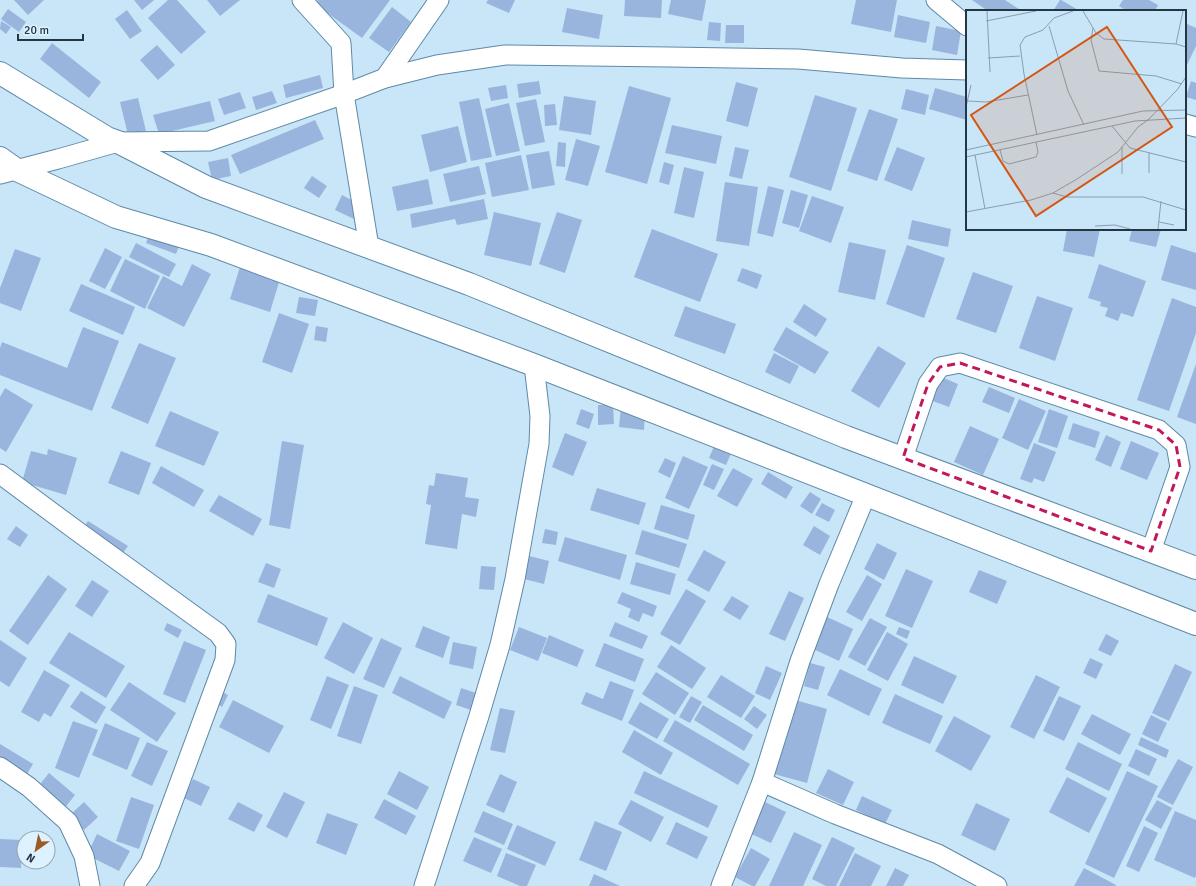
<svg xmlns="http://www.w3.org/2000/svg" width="1196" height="886" viewBox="0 0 1196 886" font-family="Signika,sans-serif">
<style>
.building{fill:#9ab5dd}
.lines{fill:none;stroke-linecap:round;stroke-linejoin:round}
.street-casing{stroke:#5e8aa7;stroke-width:21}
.secondary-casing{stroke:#5e8aa7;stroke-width:24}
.street{stroke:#fff;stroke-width:19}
.secondary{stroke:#fff;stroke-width:22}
.marked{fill:none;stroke:#c2185b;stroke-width:3;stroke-dasharray:8 5;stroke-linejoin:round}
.inset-road{fill:none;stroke:#879faf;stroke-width:1}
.view{fill:#d45611;fill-opacity:0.15;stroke:#d45611;stroke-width:2}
.inset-edge{fill:none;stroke:#233642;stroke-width:2}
</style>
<rect width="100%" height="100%" fill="#c9e5f8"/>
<g class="building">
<polygon points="14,0 44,0 28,15"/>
<polygon points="134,0 154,0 142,10"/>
<polygon points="168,0 177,0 206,32 181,54 148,18"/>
<polygon points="207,0 240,0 220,16"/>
<polygon points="318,0 390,0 362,38 315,4"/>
<polygon points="488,0 515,0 509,13 486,3"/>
<polygon points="625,0 662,0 661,18 624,16"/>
<polygon points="671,0 706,0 702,21 668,14"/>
<polygon points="856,0 897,0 891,32 851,24"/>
<polygon points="972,0 1005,0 1022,11 988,11"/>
<polygon points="1060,0 1061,0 1080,11 1053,11"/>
<polygon points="1123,0 1149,0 1158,5 1155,11 1127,11 1119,6"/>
<polygon points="392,7 411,22 389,52 369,38"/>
<polygon points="567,8 603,15 599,39 562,32"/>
<polygon points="8,9 26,22 19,32 1,19"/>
<polygon points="127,10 142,31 130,39 115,19"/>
<polygon points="898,15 930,22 926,43 894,37"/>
<polygon points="1,21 11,27 6,34 0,29"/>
<polygon points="709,22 721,23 720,41 707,40"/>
<polygon points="1185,23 1196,28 1196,46 1186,67 1185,67"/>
<polygon points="726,25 744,25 744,43 725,43"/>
<polygon points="936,26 961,31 957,55 932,50"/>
<polygon points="52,43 101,82 89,98 40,59"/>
<polygon points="157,45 175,65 158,80 140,60"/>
<polygon points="320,75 323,88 286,98 283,85"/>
<polygon points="539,81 541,94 519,98 517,84"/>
<polygon points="1191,81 1196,83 1196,100 1186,97"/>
<polygon points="736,82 758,88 748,127 726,121"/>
<polygon points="506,85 508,98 491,101 488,88"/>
<polygon points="629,86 671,98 647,184 605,172"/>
<polygon points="935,88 967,97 967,120 929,109"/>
<polygon points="906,89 929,95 925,115 901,109"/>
<polygon points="272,91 277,103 256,110 252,97"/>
<polygon points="240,92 246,108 224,115 218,99"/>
<polygon points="815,95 857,108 831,191 789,177"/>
<polygon points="564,96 596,101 591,135 559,130"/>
<polygon points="138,98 146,131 128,135 120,102"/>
<polygon points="479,98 492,157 471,161 459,102"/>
<polygon points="536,99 545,142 525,146 516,103"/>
<polygon points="210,101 215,121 159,134 153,115"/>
<polygon points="509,103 520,151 496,156 485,109"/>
<polygon points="555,104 557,125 545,126 544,105"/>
<polygon points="869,109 898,119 877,181 847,171"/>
<polygon points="315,120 324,139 240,174 231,155"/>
<polygon points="672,125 722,136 716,164 665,153"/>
<polygon points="458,126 467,162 430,172 421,135"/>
<polygon points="576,139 600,146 588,186 565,180"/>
<polygon points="558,142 566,143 565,167 556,166"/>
<polygon points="735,147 749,150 742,179 729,176"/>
<polygon points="897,147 925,158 912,191 884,180"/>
<polygon points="549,151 555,185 532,189 526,155"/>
<polygon points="521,155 529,190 492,197 485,163"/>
<polygon points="228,158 231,176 212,180 208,162"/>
<polygon points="664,162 674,165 669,185 659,182"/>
<polygon points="479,166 486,194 450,202 443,174"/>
<polygon points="684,167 704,172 694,218 674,213"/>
<polygon points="312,176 327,186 319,198 304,188"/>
<polygon points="428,179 433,204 397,211 392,187"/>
<polygon points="725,182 758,187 749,246 716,241"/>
<polygon points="768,186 784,190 773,237 757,233"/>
<polygon points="791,190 808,195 799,228 782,223"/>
<polygon points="342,195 361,205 354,219 335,210"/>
<polygon points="812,196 844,207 831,243 799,231"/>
<polygon points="484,199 488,219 457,225 455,219 412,228 410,214"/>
<polygon points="494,212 541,223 531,266 484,255"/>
<polygon points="557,212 582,220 565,273 539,264"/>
<polygon points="912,220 951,229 948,247 908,239"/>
<polygon points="652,229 718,254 700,302 634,277"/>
<polygon points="1067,229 1100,229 1094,257 1063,251"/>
<polygon points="1132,229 1161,229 1156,247 1129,241"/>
<polygon points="150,232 180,243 176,254 146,243"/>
<polygon points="849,242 886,250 875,300 838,292"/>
<polygon points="136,243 176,264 169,277 129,257"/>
<polygon points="907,245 945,258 924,318 886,304"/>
<polygon points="1171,245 1196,253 1196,290 1161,280"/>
<polygon points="105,248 122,257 105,289 89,281"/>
<polygon points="15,249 41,258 21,311 0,303 0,288"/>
<polygon points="125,259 160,276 145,309 110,291"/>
<polygon points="192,264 211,274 184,327 147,308 163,276 182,286"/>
<polygon points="1099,264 1146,281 1133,317 1121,313 1118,321 1105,316 1108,308 1100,306 1101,302 1088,298"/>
<polygon points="240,267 280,279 270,312 230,299"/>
<polygon points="742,268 762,275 757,289 737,281"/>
<polygon points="973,272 1013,286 996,333 956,319"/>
<polygon points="81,284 135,307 123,335 69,311"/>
<polygon points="1037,296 1073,308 1055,361 1019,348"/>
<polygon points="299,297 318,300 315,316 296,313"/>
<polygon points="1172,298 1196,307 1196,333 1169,411 1137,400"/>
<polygon points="804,304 827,319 816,337 793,322"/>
<polygon points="685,306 736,324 725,354 674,336"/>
<polygon points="279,313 309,324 292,373 262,362"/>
<polygon points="316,326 328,328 326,342 314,340"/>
<polygon points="83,327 119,341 92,411 0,375 0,348 2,342 67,368"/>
<polygon points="786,327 829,352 815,374 773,350"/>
<polygon points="139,343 176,358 148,424 111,408"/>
<polygon points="878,346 906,363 879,408 851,391"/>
<polygon points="774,353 799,366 790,384 765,372"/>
<polygon points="1196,364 1196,424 1177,417"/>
<polygon points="939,376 958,384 949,407 930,400"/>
<polygon points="989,387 1015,398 1009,413 982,402"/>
<polygon points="5,388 33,405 6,452 0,448 0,397"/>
<polygon points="1019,399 1046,411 1028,450 1002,438"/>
<polygon points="598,405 613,405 614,424 598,425"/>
<polygon points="621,407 645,412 644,430 619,427"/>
<polygon points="581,409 594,414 589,429 576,424"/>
<polygon points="1049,409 1068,416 1057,448 1038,442"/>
<polygon points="170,411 219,432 204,466 155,446"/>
<polygon points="1073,423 1100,432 1095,448 1068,439"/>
<polygon points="970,426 999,439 983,475 954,462"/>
<polygon points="565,433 587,442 573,476 552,467"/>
<polygon points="1106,435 1121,442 1111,467 1095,460"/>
<polygon points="282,441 304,445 290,529 269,525"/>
<polygon points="1131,441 1159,453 1147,480 1120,469"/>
<polygon points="1034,443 1056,452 1044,482 1034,478 1032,483 1020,479"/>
<polygon points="715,444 732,451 726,465 709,458"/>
<polygon points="48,449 77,458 66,495 22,482 31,451 47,455"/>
<polygon points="121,451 151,463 139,495 108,483"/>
<polygon points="683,456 708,467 689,509 665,498"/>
<polygon points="665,458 676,463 670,478 658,472"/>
<polygon points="712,464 724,469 714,490 703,485"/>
<polygon points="161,466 204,490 194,507 152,483"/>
<polygon points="733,468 753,479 737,507 717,496"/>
<polygon points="768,472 793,487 786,499 761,484"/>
<polygon points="436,473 468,478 465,497 479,499 476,517 462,514 457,549 425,544 431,505 426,504 429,485 434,486"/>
<polygon points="597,488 646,503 639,525 590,510"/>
<polygon points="810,492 821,499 812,514 800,506"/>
<polygon points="219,495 262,519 253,536 209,511"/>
<polygon points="822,503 835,510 829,522 815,515"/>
<polygon points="661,505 695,515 688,540 654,529"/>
<polygon points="88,521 128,546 121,556 81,531"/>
<polygon points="16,526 28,535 20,547 7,539"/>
<polygon points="814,526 830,536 820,555 803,545"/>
<polygon points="545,529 558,532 556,545 542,543"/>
<polygon points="642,530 687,544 679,568 635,554"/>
<polygon points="565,537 627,555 620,580 558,561"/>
<polygon points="877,543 897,553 884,580 864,569"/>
<polygon points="704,550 726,562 709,592 687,580"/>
<polygon points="529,556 549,561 544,584 524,579"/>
<polygon points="636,562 676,574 670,595 630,584"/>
<polygon points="266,563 281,569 274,588 258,582"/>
<polygon points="481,566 496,567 494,590 479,589"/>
<polygon points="906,569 933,581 912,628 885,616"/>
<polygon points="979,570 1007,581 997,604 969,592"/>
<polygon points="48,575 67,589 28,645 9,631"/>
<polygon points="867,575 882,584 862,621 846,612"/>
<polygon points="92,580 109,591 92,617 75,606"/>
<polygon points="686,589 706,601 680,645 660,634"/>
<polygon points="789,591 804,598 785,641 769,634"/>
<polygon points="622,592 657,606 653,617 643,613 639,622 628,617 631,609 617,603"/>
<polygon points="268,594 328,618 317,646 257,622"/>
<polygon points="732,596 749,606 740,620 723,610"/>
<polygon points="825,616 853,629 839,661 811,648"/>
<polygon points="870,618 887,627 865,666 848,657"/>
<polygon points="343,622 373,638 354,674 324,658"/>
<polygon points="615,622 648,636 642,649 609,636"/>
<polygon points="167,623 182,630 178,638 164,630"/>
<polygon points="423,626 450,637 443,658 415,647"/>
<polygon points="519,627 547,638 538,661 510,650"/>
<polygon points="899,627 910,631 907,639 896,634"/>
<polygon points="69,632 125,666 106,698 49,663"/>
<polygon points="887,632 908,644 888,681 867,670"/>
<polygon points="1106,634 1119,641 1111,656 1098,650"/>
<polygon points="549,635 584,650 577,667 542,653"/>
<polygon points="381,638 402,648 384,688 363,679"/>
<polygon points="0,640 27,658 9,687 0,681"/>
<polygon points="184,641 206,650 185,703 163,694"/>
<polygon points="453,642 477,647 473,669 449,664"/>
<polygon points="604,643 644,659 635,682 595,666"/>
<polygon points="671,645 706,668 692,689 657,667"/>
<polygon points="914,656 957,676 943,704 901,685"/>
<polygon points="1090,658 1103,664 1096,679 1083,673"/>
<polygon points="810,663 825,667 818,690 804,686"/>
<polygon points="1175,664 1192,672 1169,721 1152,713"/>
<polygon points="766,666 782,673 770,700 755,693"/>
<polygon points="840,669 882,689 869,716 827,695"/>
<polygon points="44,670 70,685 51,717 44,713 39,722 21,712"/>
<polygon points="656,672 689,693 675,715 642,694"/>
<polygon points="721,675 755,696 741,718 707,697"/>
<polygon points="1036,675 1060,687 1034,739 1010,727"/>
<polygon points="327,676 349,685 331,729 310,720"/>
<polygon points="400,676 452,702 444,719 392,693"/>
<polygon points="610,681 634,690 622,721 581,704 586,692 603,699"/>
<polygon points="129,682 176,713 157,742 110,710"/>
<polygon points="354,686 378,695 361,744 337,736"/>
<polygon points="461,688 476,693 471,710 456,705"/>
<polygon points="219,690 228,695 222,707 212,701"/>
<polygon points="81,691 106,707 96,724 70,707"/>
<polygon points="895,694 943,716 930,744 882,723"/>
<polygon points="691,696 702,702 690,723 679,717"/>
<polygon points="1059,696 1081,706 1064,741 1043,731"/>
<polygon points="233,700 284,726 269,753 219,727"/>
<polygon points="795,700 827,709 807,783 774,774"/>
<polygon points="640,702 669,719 657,739 628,723"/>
<polygon points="703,705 753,735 744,751 694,720"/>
<polygon points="754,706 767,715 757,729 744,719"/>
<polygon points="500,708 515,711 505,753 490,750"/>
<polygon points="1092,714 1131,734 1120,755 1081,734"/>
<polygon points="1151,715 1167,723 1158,742 1142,734"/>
<polygon points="954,716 991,736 971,771 935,751"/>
<polygon points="675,720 750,764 738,785 663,741"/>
<polygon points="73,721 98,730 79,778 55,768"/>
<polygon points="105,723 140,738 127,770 92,755"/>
<polygon points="634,730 673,753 661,775 622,752"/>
<polygon points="1141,737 1169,750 1166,758 1138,745"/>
<polygon points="147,742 168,751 152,786 131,776"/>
<polygon points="1078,742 1122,764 1109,791 1065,769"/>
<polygon points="0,744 33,764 24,779 0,764"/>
<polygon points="1136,749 1157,759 1149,776 1128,766"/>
<polygon points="1178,759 1193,767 1173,805 1157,797"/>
<polygon points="828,769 854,782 843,805 816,793"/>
<polygon points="399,771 429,787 417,810 387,794"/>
<polygon points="644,771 718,806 708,828 634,793"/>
<polygon points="1127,771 1158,786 1114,878 1085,864"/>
<polygon points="49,773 75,795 64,809 37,788"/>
<polygon points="500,774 517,782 504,813 486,805"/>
<polygon points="1067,777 1107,798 1089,833 1049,812"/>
<polygon points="193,779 210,787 201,806 184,798"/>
<polygon points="284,792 305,802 287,838 266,827"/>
<polygon points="862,796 892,810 885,824 856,810"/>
<polygon points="131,797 154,805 139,849 116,841"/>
<polygon points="384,799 416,816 406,835 374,818"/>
<polygon points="631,800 664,817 651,842 618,824"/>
<polygon points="1157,800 1172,808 1161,829 1145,820"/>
<polygon points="763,801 786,812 771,843 747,832"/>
<polygon points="84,802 98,817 84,830 70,815"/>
<polygon points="238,802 263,815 254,832 228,819"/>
<polygon points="976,803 1010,819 995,851 961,835"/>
<polygon points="483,811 513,824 504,845 474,832"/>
<polygon points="1175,811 1196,820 1196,875 1195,878 1154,860"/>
<polygon points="327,813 358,824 346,855 316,843"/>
<polygon points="595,821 622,832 606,871 579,860"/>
<polygon points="676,822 708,837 697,859 666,844"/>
<polygon points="517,825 556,842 545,866 507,849"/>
<polygon points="1144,826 1158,833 1139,872 1126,866"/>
<polygon points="794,832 822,845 803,886 769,886"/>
<polygon points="97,834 130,851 119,871 87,855"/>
<polygon points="474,837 502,849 491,873 463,861"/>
<polygon points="832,837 855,848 836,886 826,886 812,879"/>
<polygon points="0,839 22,840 21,868 0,867"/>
<polygon points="751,848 770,859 755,886 752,886 735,877"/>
<polygon points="506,853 536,865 527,886 520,886 497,876"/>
<polygon points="855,853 881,866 871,886 839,886"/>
<polygon points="895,868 909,875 903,886 886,886"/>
<polygon points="1084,868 1116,885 1115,886 1074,886"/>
<polygon points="594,874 620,886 589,886"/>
</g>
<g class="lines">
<g class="street-casing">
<g id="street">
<polyline points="302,0 341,43 344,94 369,247"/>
<polyline points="936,0 967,26"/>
<polyline points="385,78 439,0"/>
<polyline points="1185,124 1196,127"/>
<polyline points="0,174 58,159 118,142 209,141 344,94 385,78 437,65 505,55 669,57 798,59 902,68 967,70"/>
<polyline points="903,458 928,384 940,367 960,363 1159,430 1176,445 1180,467 1151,551"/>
<polyline points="0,474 77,531 218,633 226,644 225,660 150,863 134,886"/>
<polyline points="0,767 29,787 68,822 84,856 90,886"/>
<polyline points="762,782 835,814 938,854 997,886"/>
<polyline points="424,886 479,716 500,645 515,579 539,444 540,416 534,365"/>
<polyline points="721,886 762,782 800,661 829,584 866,495"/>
</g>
</g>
<g class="secondary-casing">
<g id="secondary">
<polyline points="0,73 107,138 118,142 206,187 469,284 846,437 1196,568"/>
<polyline points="0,158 17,170 116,217 211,245 534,365 1196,624"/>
</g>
</g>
<use href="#street" class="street"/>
<use href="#secondary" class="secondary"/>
</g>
<path class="marked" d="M960,363L1159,430L1176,445L1180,467L1151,551L903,458L928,384L940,367Z"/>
<g transform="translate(966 10)">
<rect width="220" height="220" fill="#c9e5f8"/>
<path class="inset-road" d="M21,1L24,62M117,1L130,23L138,29L210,34L220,37M20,11L70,1M83,16L102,81L118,115M127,18L125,30L133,61L190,66L216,74M210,34L217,1M22,48L54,46M2,91L20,92L62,85M0,97L5,75M146,116L164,138L220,152M71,125L58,64L54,35L59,27L77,20L88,8L107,1M0,140L177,101L220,100M34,140L37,151L43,154L70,147L72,142L70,132M9,145L19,199M0,147L169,111L220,108M183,163V143M156,164V137M87,183L101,187H177L220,200M0,202L65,190L87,183L111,169L152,142L172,117L182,110L211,80L220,67M193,212L208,215M129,216L149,215L164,219M192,219L195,191"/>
<path class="view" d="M141,17L206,117L70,206L5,105Z"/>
<rect width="220" height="220" class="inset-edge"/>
</g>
<g transform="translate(36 850) rotate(213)"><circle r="19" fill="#def1fe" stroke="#93a6b3"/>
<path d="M0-3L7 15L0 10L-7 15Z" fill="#9b5b24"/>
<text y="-6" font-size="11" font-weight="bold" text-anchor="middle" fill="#233642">N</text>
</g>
<path d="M18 34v6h65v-6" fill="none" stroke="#233642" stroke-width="2"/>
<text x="24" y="34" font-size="12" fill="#233642" stroke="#def1fe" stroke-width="3" paint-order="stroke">20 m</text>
</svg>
